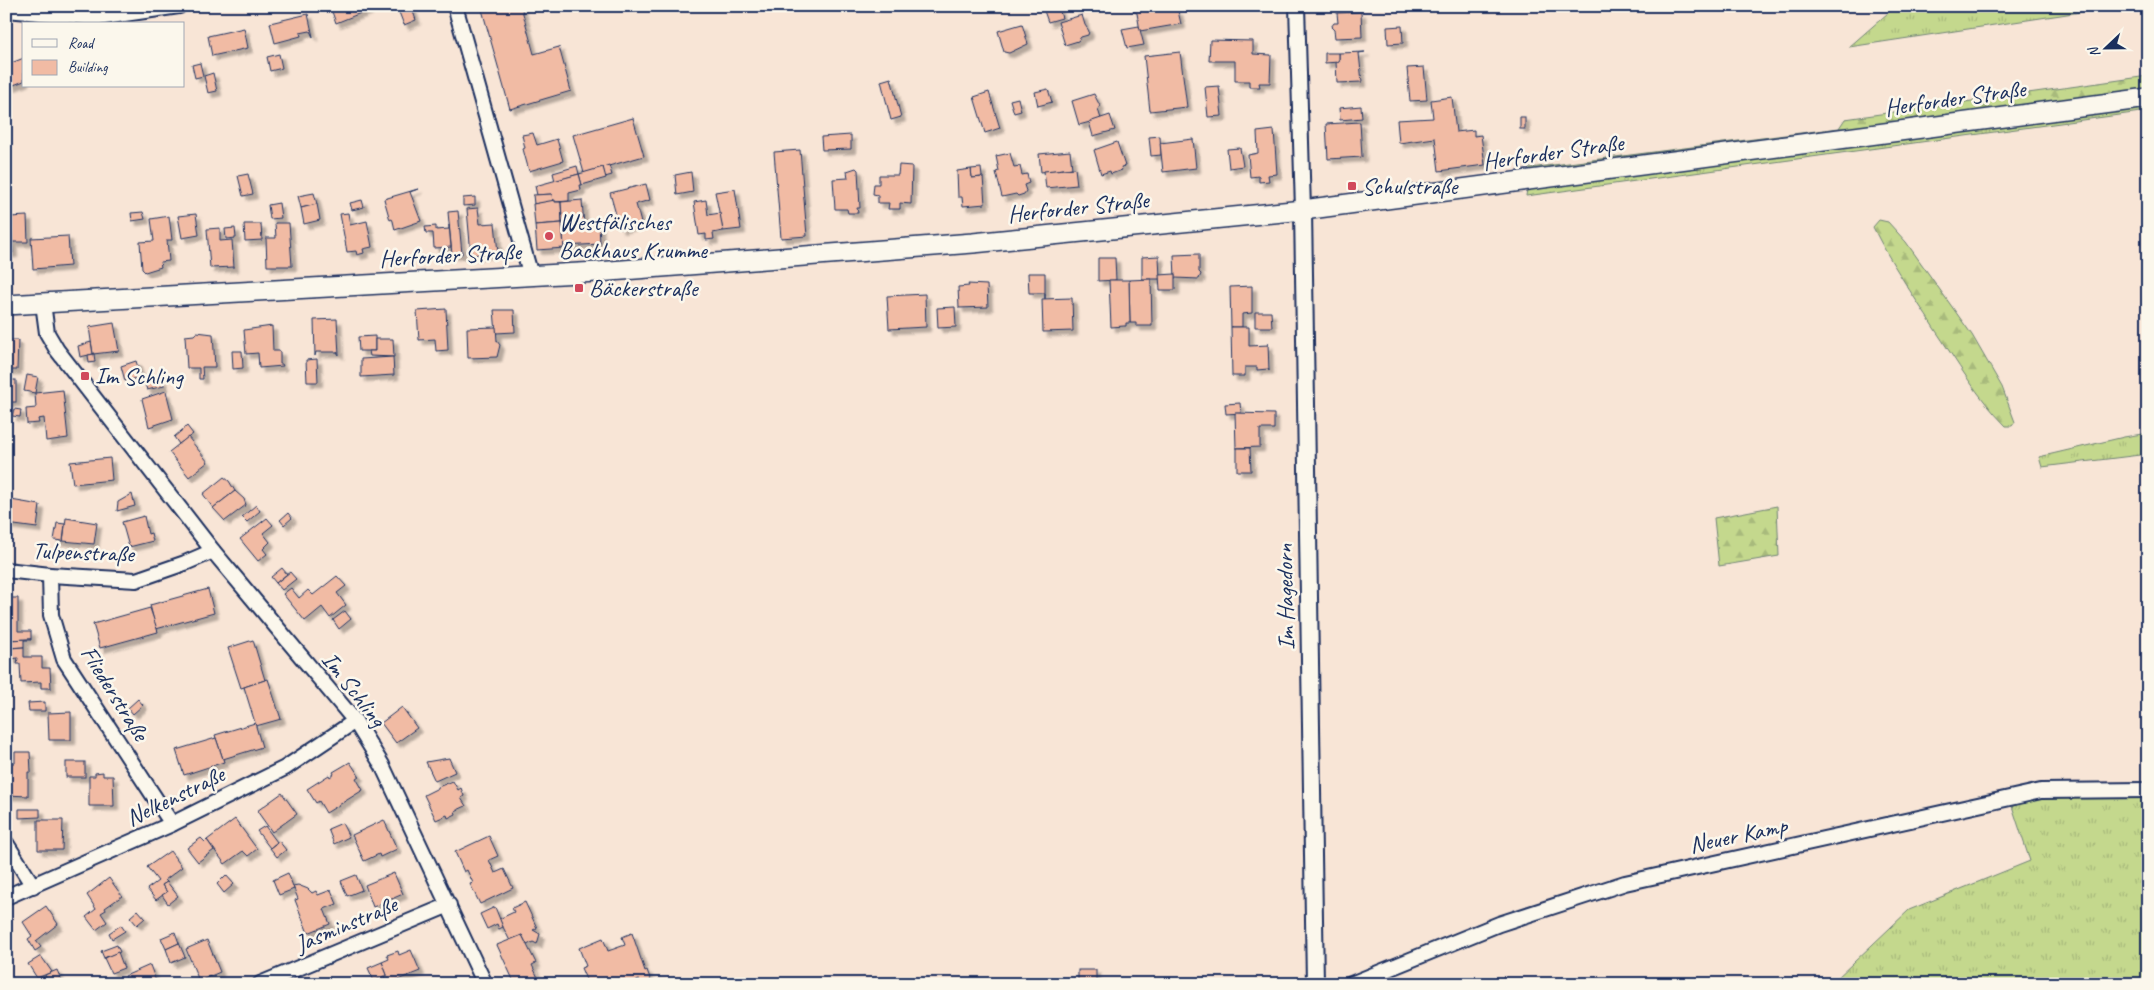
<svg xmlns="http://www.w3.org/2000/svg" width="2154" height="990" viewBox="0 0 2154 990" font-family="Caveat,sans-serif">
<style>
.grass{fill:url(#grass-tufts);stroke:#708476}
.forest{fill:url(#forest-firs);stroke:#708476}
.building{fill:#f1bba4;stroke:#1b2f5e;filter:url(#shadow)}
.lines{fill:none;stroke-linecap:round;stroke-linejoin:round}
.minor-casing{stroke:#1b2f5e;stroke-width:18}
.tertiary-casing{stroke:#1b2f5e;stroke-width:20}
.secondary-casing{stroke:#1b2f5e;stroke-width:22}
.minor{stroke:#fbf7ec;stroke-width:14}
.tertiary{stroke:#fbf7ec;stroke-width:16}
.secondary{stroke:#fbf7ec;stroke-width:19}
.poi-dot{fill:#d1495b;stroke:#fbf7ec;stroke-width:2}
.labels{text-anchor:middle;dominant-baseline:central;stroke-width:5;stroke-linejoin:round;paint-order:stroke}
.street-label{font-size:24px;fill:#1b2f5e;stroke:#fbf7ec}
.poi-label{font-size:24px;fill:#1b2f5e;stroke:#fbf7ec;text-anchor:start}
</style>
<defs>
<pattern id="grass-tufts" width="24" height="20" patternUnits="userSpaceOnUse" patternTransform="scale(1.25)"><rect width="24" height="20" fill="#c4d88d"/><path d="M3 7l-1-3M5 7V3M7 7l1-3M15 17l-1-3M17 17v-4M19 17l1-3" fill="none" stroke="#a8ba7c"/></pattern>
<pattern id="forest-firs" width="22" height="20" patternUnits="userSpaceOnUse" patternTransform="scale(1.25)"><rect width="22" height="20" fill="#c4d88d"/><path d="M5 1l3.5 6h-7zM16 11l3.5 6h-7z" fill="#a8ba7c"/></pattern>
<filter id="shadow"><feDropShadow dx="4.5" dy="4.5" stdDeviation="1" flood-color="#0004"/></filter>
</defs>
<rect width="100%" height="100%" fill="#f8e5d6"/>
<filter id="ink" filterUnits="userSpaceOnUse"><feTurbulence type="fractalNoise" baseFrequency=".02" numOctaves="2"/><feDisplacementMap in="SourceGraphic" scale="10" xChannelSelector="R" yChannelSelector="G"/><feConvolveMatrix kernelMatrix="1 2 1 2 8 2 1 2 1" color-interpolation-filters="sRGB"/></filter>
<g filter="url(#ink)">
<g class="grass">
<polygon points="1896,6 2120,6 1849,47"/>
<polygon points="2148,88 2148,111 1526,196 1530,168"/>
<polygon points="2148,433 2148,454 2042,467 2039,457 2124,437"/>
<polygon points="2148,795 2148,984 1840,984 1835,980 1909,910 2030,861 2011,803 2048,797"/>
</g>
<g class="forest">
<polygon points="2148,76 2148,88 1849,128 1839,128 1845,119"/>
<path d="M1879,220L1888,222L1906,242L1972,335L2002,387L2015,422L2012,426H2006C1977,397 1957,362 1934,328C1913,295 1890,262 1873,227Z"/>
<polygon points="1777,506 1779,556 1719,566 1714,518"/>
</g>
<g class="building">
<polygon points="330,6 366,6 368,10 336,23"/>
<polygon points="399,6 411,6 416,20 404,25 397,7"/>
<polygon points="481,6 521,6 534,54 559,47 571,91 510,109"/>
<polygon points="1047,6 1058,6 1062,18 1048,22 1043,8"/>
<polygon points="1133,6 1174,6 1175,11 1178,11 1181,24 1140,31 1137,13 1133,11"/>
<polygon points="1361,12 1362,37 1335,38 1334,30 1331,27 1334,23 1338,23 1337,13"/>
<polygon points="308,14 313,37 310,31 300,33 301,36 275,43 270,23"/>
<polygon points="1082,15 1085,25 1089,31 1088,35 1081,37 1078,41 1065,45 1058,22"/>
<polygon points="1022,24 1028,44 1009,53 1004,52 998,31"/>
<polygon points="1139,26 1144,45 1127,48 1122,29"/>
<polygon points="1402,26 1403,43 1388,44 1387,27"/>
<polygon points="244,28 248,48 212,56 208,36"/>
<polygon points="1210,40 1253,41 1253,54 1271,55 1270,83 1259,83 1260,87 1249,87 1249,81 1235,81 1235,61 1209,61"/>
<polygon points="1180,52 1187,107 1150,111 1144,56"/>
<polygon points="1365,52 1359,53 1362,82 1337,83 1336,62 1339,62 1339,53"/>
<polygon points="1325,53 1339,53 1339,62 1325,63"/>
<polygon points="279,54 282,68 270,71 267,57"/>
<polygon points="24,58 24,81 11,86 6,75 6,65"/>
<polygon points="200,63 203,76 195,78 192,65"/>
<polygon points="1424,67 1427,100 1410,101 1407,68"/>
<polygon points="213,73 217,91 208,93 204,76"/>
<polygon points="891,78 901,117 891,120 881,81"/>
<polygon points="1219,86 1222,116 1208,117 1205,87"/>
<polygon points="1048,89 1052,102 1038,106 1035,92"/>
<polygon points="989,92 1000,128 985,133 974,97"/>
<polygon points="1094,94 1100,106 1098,109 1101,119 1079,125 1072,101"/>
<polygon points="1452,97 1456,132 1474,130 1474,136 1481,135 1485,165 1439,171 1435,138 1399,143 1397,120 1433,118 1431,100"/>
<polygon points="1018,98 1021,111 1014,113 1010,100"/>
<polygon points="1361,106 1362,118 1340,120 1339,108"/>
<polygon points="1110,115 1115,130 1093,136 1089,122"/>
<rect x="1520" y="117" width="5" height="12"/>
<polygon points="633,118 644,156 584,173 573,135"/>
<polygon points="1360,122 1362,157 1328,159 1326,124"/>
<polygon points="1274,130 1277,174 1268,175 1269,181 1259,182 1259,176 1250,177 1248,155 1258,153 1257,132"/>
<polygon points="533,133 537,145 557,139 563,161 529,171 523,149 525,148 522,135"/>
<polygon points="851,135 851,149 822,150 821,137"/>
<polygon points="1160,136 1161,155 1151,156 1149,137"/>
<polygon points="1193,139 1196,168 1163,172 1160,143"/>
<polygon points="1117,142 1125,166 1121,167 1122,170 1111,174 1110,171 1101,174 1094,150"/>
<polygon points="1240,148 1243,166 1229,168 1227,149"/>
<polygon points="800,150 807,236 781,238 774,152"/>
<polygon points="1070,151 1072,168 1041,172 1039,154"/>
<polygon points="1010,153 1014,167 1020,166 1022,175 1027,174 1029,183 1024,185 1026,191 1024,194 1018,196 1016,194 1002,197 996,172 999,171 996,156"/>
<polygon points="609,165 612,175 605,177 603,167"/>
<polygon points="899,165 912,166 911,204 900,203 900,209 888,209 889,203 878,203 878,195 873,194 874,184 879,184 879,175 898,175"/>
<polygon points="577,166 579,174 555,181 553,173"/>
<polygon points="603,167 606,178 582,185 579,174"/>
<polygon points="856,168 858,170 860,208 857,208 858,213 848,213 847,209 835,209 833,179 848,178 847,171"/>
<polygon points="981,168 982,177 972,178 971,169"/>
<polygon points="1075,168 1077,185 1046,188 1044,171"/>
<polygon points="971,169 972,178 983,177 985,204 963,206 962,197 958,197 957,171"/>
<polygon points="691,172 693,192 677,195 675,175"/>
<polygon points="248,174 253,194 243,196 238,176"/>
<polygon points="579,174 582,185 580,185 581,190 569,193 569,201 555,202 552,201 552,194 537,195 535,186"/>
<polygon points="646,184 650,200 636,204 641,223 620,229 610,193"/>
<polygon points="418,189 410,192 421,221 395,230 393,221 392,219 390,220 384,199"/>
<polygon points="735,189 741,229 723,231 715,192"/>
<polygon points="314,193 317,204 301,208 298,196"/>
<polygon points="552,194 553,202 534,204 533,195"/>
<polygon points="475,197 475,205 463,206 463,198"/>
<polygon points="362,200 364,207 352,210 350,203"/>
<polygon points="555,200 555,202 561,202 562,223 535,225 533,204"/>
<polygon points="582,200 584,226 599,224 600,244 564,246 561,202"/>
<polygon points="706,200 708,215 720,213 723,231 713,233 714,239 706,240 706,234 699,235 694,202"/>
<polygon points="279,203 281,218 270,219 268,205"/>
<polygon points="317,204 320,220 304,224 301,208"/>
<polygon points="478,208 480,224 495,223 498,253 471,255 467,209"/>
<polygon points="458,211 462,254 452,255 448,212"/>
<polygon points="143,212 145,219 132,221 131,213"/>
<polygon points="348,213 350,225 367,221 372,247 363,249 364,253 357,255 356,251 347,252 340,214"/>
<polygon points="196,214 199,235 182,238 178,216"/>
<polygon points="27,216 28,242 12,242 10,217"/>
<polygon points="169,216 172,240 167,240 169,261 160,262 161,267 145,272 142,269 140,242 154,241 151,219"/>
<polygon points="6,221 11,221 13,253 6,253"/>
<polygon points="275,223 289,223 292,266 267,266 266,238 276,238"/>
<polygon points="562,223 564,248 537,250 535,225"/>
<polygon points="244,224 261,224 262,240 245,241"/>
<polygon points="449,225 451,247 434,248 433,233 426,233 425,227 436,226 436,230 449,229"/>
<polygon points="220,228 220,241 232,240 234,267 210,268 207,229"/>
<polygon points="235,228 236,238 226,239 225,229"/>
<polygon points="68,236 70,266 33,269 31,238"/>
<polygon points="1199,254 1199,272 1201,274 1199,279 1175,278 1174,255"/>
<polygon points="1159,256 1160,279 1142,279 1142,257"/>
<polygon points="1098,258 1115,258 1116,280 1098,281"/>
<polygon points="1028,273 1045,273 1045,299 1045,293 1029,293"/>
<polygon points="1175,274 1175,290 1160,290 1159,275"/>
<polygon points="1151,279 1152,326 1136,326 1136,323 1130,323 1129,280"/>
<polygon points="1129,280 1130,323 1126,323 1126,326 1124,326 1111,327 1109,280"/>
<polygon points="968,284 987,285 988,307 959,308 958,287 969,286"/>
<polygon points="1252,286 1252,313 1242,314 1242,327 1231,327 1230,287"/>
<polygon points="925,294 926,327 889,329 887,296"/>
<polygon points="1072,298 1073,331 1043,332 1042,299"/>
<polygon points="955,307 956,327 938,328 937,308"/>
<polygon points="446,309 448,350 436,351 435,339 419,340 417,311"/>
<polygon points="494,310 514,310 515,332 496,333"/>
<polygon points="1255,312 1271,312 1272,327 1255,327"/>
<polygon points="337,319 339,355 337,352 316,352 315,356 314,320"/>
<polygon points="114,323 119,351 93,354 89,327"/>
<polygon points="272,326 273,351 280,351 280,364 282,364 283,366 259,368 258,353 246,354 244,330"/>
<polygon points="496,327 497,341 500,345 497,357 468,358 467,328"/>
<polygon points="1231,327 1249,327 1249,346 1268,345 1268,343 1269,371 1268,369 1257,370 1257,367 1245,367 1245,376 1232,376"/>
<polygon points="197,332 213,334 215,367 202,367 203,379 199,379 199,368 187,368 185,336 194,335"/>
<polygon points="6,335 7,340 18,340 17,370 6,370"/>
<polygon points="375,336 375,351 359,351 358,337"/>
<polygon points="375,339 393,339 394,357 370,356 369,351 375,351"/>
<polygon points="91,342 93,354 80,357 78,346"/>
<polygon points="232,351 242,351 243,368 233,369"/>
<polygon points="94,354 95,362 89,363 88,355"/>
<polygon points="393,357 394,375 361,377 361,359"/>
<polygon points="317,359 318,382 307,382 306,360"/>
<polygon points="136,361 141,377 125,381 121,366"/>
<polygon points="27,375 38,377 35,393 24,391"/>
<polygon points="162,379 164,386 147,390 144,381"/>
<rect x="6" y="380" width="10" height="22"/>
<polygon points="63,390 68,438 46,441 44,418 38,419 39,423 27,424 26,409 36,408 35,393"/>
<polygon points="166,391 173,419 149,427 142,399"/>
<polygon points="1240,403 1241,413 1226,414 1225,404"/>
<polygon points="14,409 21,410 20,417 12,416"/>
<polygon points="1235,413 1274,414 1274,429 1260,429 1260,447 1236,448"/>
<polygon points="187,426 193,434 179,444 174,437"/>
<polygon points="188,437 208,462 189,477 169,452"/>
<polygon points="1237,448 1250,448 1251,471 1237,471"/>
<polygon points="110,458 112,480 73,484 70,462"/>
<polygon points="224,477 229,481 235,491 213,508 203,494"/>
<polygon points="235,491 244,499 246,505 225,521 213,508"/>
<polygon points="132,494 135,506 117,511 118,502"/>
<polygon points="11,500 40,505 37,528 7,524"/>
<polygon points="256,505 260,511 247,522 242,517"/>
<polygon points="288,513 292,518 284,525 280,520"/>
<polygon points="144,516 148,534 151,533 153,541 129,547 122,522"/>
<polygon points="66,518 97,523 94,544 63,541"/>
<polygon points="267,518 273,525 263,533 270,542 263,549 267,554 258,561 240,539"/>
<polygon points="57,523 65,524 63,541 54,540"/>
<polygon points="282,568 287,574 276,583 271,577"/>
<polygon points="290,572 296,579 282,590 276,583"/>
<polygon points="337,576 346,586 337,593 346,605 330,618 322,607 305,621 283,594 291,588 299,598 308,590 313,595"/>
<polygon points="208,589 214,613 156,629 150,605"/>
<polygon points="6,598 18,598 18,631 31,631 31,639 6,640"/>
<polygon points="150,608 158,632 100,648 93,624"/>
<polygon points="345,611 351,619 339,629 333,620"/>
<polygon points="6,640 31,639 31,640 24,640 24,647 6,648"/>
<polygon points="253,640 265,680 241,688 228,648"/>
<polygon points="24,647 24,657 42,657 42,668 50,668 51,688 41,688 41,682 21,683 20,664 17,664 18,658 10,659 10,648"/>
<polygon points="268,679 281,719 256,726 244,687"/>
<polygon points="138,699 143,705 133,714 128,708"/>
<polygon points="45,702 45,711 29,711 28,703"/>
<polygon points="402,707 417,728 396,743 381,723"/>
<polygon points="71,712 71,740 49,740 48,713"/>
<polygon points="255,723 262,747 223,759 215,735"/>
<polygon points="216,738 224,762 184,775 176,750"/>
<polygon points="15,752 30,752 31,772 28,772 28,796 6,795 6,763 15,763"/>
<polygon points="449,758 455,772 435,781 426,762"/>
<rect x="66" y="762" width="19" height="15"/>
<polygon points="350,762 359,776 356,778 363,790 326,813 319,801 316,803 307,789 329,775 330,777 334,774 333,772"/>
<polygon points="103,772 103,776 113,776 114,806 89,806 89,776 95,776 95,773"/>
<polygon points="453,781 458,790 461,788 464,796 461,798 466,806 455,811 456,814 448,818 447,815 436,820 424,795 438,788 438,787"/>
<polygon points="282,793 297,814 272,832 257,811"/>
<polygon points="19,809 40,809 40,817 19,818"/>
<polygon points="235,819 257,849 248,856 243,851 225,864 207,840"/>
<polygon points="38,820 63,820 62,850 38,850"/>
<polygon points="384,820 397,849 380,857 379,854 364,861 352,835"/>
<polygon points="342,823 349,837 334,844 328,829"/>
<polygon points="265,826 277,842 270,848 257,831"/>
<polygon points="489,836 498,856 489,860 495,873 504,869 513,888 480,904 470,884 473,883 467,870 464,872 455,852"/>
<polygon points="201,838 205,842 207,840 214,850 198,862 187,848"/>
<polygon points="279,841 286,850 277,857 270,848"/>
<polygon points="170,851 182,867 165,880 167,882 162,885 167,892 156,900 147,889 158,881 147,867"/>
<polygon points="288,873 294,889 279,895 273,880"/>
<polygon points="394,873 403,894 373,907 365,885"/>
<polygon points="226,875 234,884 224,893 217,884"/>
<polygon points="356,875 362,890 347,896 341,881"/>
<polygon points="109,878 122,896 105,908 106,910 101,913 107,922 96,930 86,917 96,909 87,895"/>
<polygon points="167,882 178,896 168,904 162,895 167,892 162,885"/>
<polygon points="298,885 308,889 312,893 316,891 318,895 331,890 337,904 324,909 330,924 308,933 295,900 298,899 293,886"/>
<polygon points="525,902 537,928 533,930 540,934 537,944 533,942 527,945 522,935 510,941 499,919 514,912 512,908"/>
<polygon points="46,906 58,924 36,941 41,947 35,951 28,939 32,936 23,922"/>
<polygon points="495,907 503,927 499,929 497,924 487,929 480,914"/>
<polygon points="138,910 145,918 137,925 130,917"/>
<polygon points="121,925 125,931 112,939 109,933"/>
<polygon points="175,932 179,943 166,949 161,938"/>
<polygon points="632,933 645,971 647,970 652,984 640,984 639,980 629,984 588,984 581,968 586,966 579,948 603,938 608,951 625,945 622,937"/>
<polygon points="522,935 536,963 532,965 539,980 545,977 548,984 515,984 497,945"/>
<polygon points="207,940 220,972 199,981 186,949"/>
<polygon points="179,943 185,957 171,963 166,949"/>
<polygon points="117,945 120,952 104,958 101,951"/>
<polygon points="411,950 420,971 390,983 382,962 389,959 387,955 398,951 399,955"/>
<polygon points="118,952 124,968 111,973 104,958"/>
<polygon points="41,956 52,972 37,978 28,964"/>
<polygon points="382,962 387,975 374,981 368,968"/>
<polygon points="150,965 157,984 128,984 125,976"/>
<polygon points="57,970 63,984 49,984 45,975"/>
<rect x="1078" y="970" width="18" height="14"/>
<polygon points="384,976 387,984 375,984 374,981"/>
</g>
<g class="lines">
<g class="minor-casing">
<g id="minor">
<polyline points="455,6 531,276"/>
<polyline points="1297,6 1303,210"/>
<polyline points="6,10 97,18 179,6"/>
<polyline points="43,303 47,333 57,350 213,551 355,721 382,765 485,984"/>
<polyline points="6,570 50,575 136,580 185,563 213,551"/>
<polyline points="50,575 51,615 64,659 172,824"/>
<polyline points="6,843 33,886"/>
<polyline points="6,897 172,824 285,768 355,721"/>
<polyline points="260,984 449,905"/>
<polyline points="1351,984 1499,924 1625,883 2041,791 2148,790"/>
</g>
</g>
<g class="tertiary-casing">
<polyline id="tertiary" points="1303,210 1315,984"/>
</g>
<g class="secondary-casing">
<polyline id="secondary" points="6,305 597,272 973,243 1303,210 2148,98"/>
</g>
<use href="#minor" class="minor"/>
<use href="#tertiary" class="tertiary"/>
<use href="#secondary" class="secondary"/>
</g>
</g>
<g class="poi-dot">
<rect x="1347" y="181" width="10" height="10" rx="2.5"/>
<circle cx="549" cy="236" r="5"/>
<rect x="574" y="283" width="10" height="10" rx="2.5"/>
<rect x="80" y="371" width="10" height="10" rx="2.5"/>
</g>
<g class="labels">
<g class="street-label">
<text transform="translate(1955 98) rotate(-8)">Herforder Straße</text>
<text transform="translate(1553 152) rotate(-8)">Herforder Straße</text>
<text transform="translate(1078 207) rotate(-6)">Herforder Straße</text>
<text transform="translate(450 255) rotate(-3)">Herforder Straße</text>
<text transform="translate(83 552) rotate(2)">Tulpenstraße</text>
<text transform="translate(1285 597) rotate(-91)">Im Hagedorn</text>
<text transform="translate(354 689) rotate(52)">Im Schling</text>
<text transform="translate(115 693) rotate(58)">Fliederstraße</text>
<text transform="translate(175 796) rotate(-26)">Nelkenstraße</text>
<text transform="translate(1738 835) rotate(-12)">Neuer Kamp</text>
<text transform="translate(346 924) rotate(-23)">Jasminstraße</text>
</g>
<g class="poi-label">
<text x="1362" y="186">Schulstraße</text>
<text x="559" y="222">Westfälisches<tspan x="559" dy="28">Backhaus Krumme</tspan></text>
<text x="589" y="288">Bäckerstraße</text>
<text x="95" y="376">Im Schling</text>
</g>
</g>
<rect width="2154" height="990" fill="none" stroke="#fbf7ec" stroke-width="25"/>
<rect x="12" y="12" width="2129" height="965" fill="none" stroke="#1b2f5e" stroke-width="2" filter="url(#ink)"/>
<rect x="22" y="22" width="162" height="65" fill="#fbf7ec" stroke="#a1a7b3"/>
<rect x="32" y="39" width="25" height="8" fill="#fbf7ec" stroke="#a1a7b3"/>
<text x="68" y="48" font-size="15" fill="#1b2f5e">Road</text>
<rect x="32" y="60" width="25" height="15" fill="#f1bba4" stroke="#a1a7b3"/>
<text x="68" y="72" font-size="15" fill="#1b2f5e">Building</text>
<g transform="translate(2106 48) rotate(248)" stroke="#fbf7ec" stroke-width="4" paint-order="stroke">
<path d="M0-4L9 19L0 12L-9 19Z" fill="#1b2f5e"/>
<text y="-8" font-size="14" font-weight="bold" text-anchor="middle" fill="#1b2f5e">N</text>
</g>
</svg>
